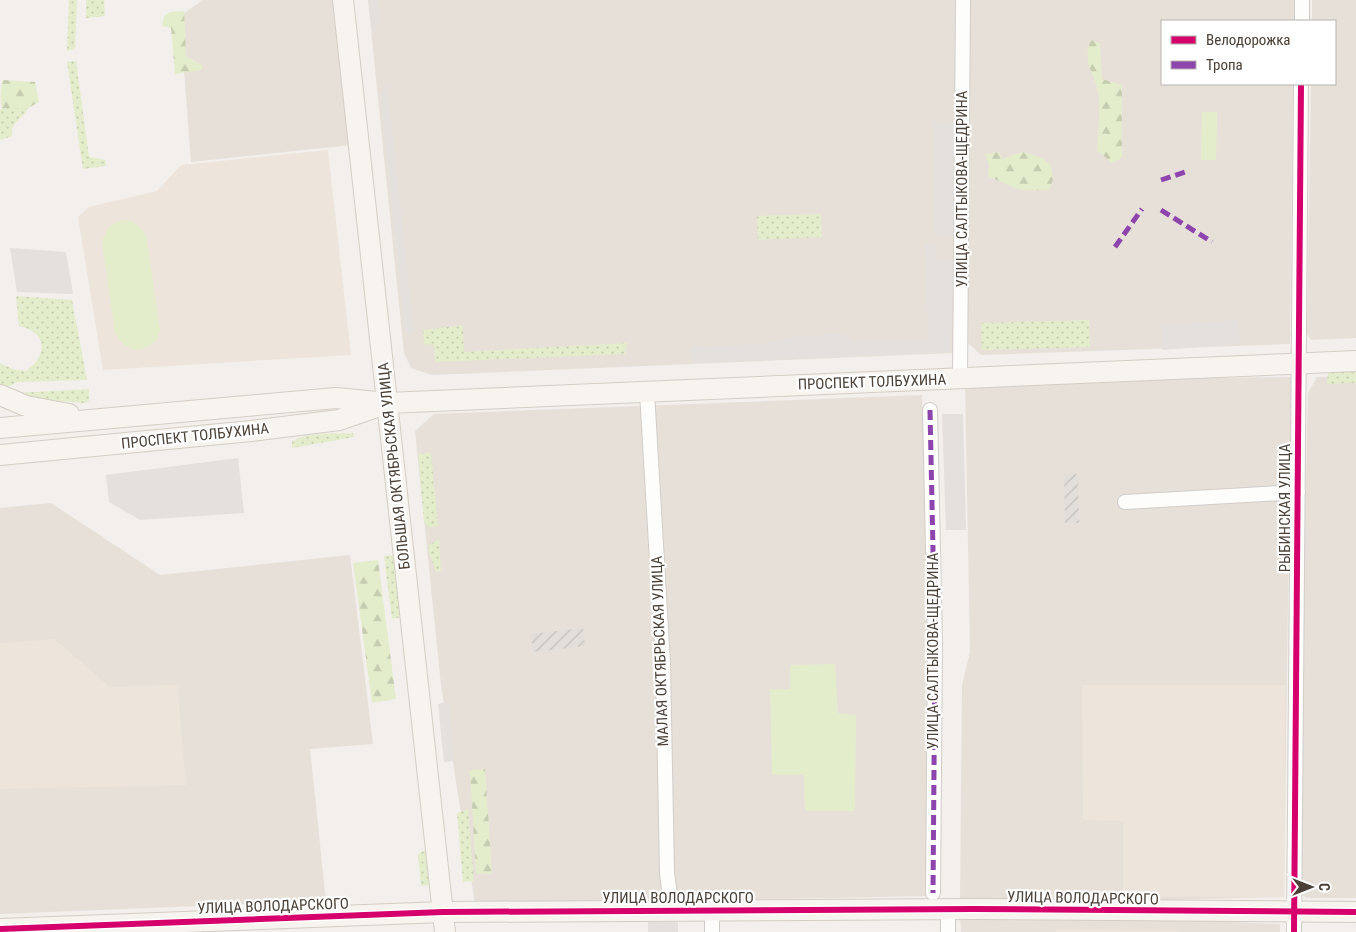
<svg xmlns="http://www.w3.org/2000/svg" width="1356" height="932" viewBox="0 0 1356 932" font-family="'Roboto Condensed',sans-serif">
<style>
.residential{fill:#e7e0d9}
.industrial{fill:url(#industrial-furrows)}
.education{fill:#ede5db}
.grass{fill:url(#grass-dots)}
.forest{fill:url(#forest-firs)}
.park{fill:#e4edcb}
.parking{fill:#e4e0dd}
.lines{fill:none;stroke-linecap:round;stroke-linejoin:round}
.street-casing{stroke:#d1cdc9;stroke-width:16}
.secondary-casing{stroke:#d4cdc4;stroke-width:22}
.street{stroke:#fdfdfc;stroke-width:14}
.secondary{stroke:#f7f4f0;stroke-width:20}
.quiet{stroke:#8e44ad;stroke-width:5;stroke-dasharray:10 5;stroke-linecap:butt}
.cycleway-casing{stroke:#fff;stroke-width:9}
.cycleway{stroke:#d6006c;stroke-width:6}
.labels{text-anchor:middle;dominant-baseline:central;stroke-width:4.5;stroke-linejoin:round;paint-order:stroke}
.street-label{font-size:15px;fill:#4a4037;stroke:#fff}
</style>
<defs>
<pattern id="industrial-furrows" width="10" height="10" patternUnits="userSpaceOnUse" patternTransform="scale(1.25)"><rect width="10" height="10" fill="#e2deda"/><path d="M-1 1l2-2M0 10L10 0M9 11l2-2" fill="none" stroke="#c3c0bc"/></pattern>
<pattern id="grass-dots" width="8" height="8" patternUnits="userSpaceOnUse" patternTransform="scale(1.25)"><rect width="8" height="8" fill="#e4edcb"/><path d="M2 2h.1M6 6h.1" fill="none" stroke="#c5ccaf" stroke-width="1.8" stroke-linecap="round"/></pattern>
<pattern id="forest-firs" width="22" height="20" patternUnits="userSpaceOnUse" patternTransform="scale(1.25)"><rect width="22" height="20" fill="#e4edcb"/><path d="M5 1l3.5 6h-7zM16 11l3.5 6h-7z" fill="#c5ccaf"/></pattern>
</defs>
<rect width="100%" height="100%" fill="#f2efec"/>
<g class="residential">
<polygon points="203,0 334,0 351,145 191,162 180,16"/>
<polygon points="368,0 959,0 953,353 432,375 411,368 404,353"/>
<polygon points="967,0 1294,0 1294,21 1162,21 1162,84 1293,84 1290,344 981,355 968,343"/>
<polygon points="1312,0 1356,0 1356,338 1311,340 1307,334 1311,84 1335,84 1335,21 1312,21"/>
<polygon points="1356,376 1356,898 1306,898 1297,890 1308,393 1317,377"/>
<polygon points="1291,377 1284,897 960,905 962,685 970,652 965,381"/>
<polygon points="922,395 935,896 475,904 441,685 415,431 434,414"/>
<polygon points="51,503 160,575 350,555 373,744 310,749 326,901 0,914 0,508"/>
<polygon points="988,911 1280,924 1280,932 961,932 960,913"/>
</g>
<g class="industrial">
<polygon points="1064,474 1078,474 1079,523 1065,523"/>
<polygon points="583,628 585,646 533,652 531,634"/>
</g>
<g class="education">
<polygon points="328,150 351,355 103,370 78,217 89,207 157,191 181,165"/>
<polygon points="54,639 110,687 177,685 186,785 0,789 0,643"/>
<polygon points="1082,685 1285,685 1284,897 1123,896 1123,821 1083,820"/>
<polygon points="1056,929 1179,930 1179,932 1056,932"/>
</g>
<g class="grass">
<polygon points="69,0 77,0 75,49 67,51"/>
<polygon points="86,0 104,0 105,16 86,18"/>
<polygon points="76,61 89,157 105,160 106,166 83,169 67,62"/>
<path d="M2,108H28C23,120 10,121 12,136L0,140V110Z"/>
<polygon points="821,214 822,237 758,240 757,216"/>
<path d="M16,296L72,300L87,380L18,382L4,388L0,386V363L13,369L26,371C48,356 48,332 19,326Z"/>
<polygon points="1089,320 1090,347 982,350 981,323"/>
<polygon points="463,325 464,352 627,343 625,354 435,362 434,345 424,344 423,330"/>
<polygon points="1356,370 1356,383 1327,384 1328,371"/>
<polygon points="89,389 89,401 84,403 48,400 17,393"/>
<path d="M353,433L354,437L292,448V442C303,432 338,434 353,433Z"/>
<polygon points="431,452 438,527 428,527 424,522 418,454"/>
<polygon points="439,539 441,571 436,572 428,549 429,545"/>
<polygon points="395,555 401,617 392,619 384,556"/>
<polygon points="468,809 474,881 463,882 457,813"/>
<polygon points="425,850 429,885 421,886 418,854"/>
</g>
<g class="forest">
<polygon points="184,11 186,56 202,65 202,70 175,74 171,28 162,26 164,16 170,12"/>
<path d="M1091,40L1100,43L1102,79L1122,85V158L1112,163L1097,150C1098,133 1100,116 1099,99C1098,75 1080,64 1091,40Z"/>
<path d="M3,80L35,82L39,102L28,108H2C0,99 0,89 3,80Z"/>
<polygon points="999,152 1002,159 1022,152 1043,158 1051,166 1053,180 1049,190 1020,190 988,176 989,165 985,154"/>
<polygon points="378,560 396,699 372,703 353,563"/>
<polygon points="485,769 492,873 476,874 470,770"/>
</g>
<g class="park">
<polygon points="1202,112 1217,112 1216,160 1201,160"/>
<path d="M122,220L133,221L146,234L160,330L157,340C142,354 125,353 115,333L102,243C105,231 110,224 122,220Z"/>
<polygon points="835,664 838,713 856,715 855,811 805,811 804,775 772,775 770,689 790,689 790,665"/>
</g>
<g class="parking">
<polygon points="369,0 378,0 381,20 372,34"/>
<polygon points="387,83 414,333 405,334 380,95"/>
<polygon points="934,123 962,123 962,235 938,235 934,229"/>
<polygon points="925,243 935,243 936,260 955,260 950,352 692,363 690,347 772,343 788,337 842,334 853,341 928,340"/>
<polygon points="10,248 66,252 73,294 17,292"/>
<polygon points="1238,320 1240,344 1162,350 1161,325"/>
<polygon points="942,414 963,414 966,530 946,530"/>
<polygon points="238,458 244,513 140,520 109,502 106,475"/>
<polygon points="449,702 454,761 444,762 438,704"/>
<rect x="648" y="922" width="30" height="10"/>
</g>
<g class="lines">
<g class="street-casing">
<g id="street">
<polyline points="1302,21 1302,0"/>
<polyline points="960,378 963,0"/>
<polyline points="647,392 663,663 667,873 672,911"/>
<polyline points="930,410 935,643 933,893"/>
<polyline points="1125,502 1298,492"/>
<polyline points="712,910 712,932"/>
<polyline points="948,932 948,909"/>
<polyline points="1294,932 1301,84"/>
</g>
</g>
<g class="secondary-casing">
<g id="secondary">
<polyline points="343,0 445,932"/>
<polyline points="0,395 26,406 69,414"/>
<polyline points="0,428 336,398 387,403 1356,361"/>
<polyline points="0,455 251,431 339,420 385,404"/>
<polyline points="0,929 443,912 974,909 1356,912"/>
</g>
</g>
<use href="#street" class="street"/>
<use href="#secondary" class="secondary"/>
<g class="quiet">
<polyline points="1161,180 1185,172"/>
<polyline points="1161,210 1212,242"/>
<polyline points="1115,247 1142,209"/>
<polyline points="930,410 935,643 933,893"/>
</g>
<g class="cycleway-casing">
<g id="cycleway">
<polyline points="0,929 443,912 974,909 1356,912"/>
<polyline points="1294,932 1301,84"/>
</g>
</g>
<use href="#cycleway" class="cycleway"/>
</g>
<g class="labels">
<g class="street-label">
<text transform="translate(962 189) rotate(-90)">УЛИЦА САЛТЫКОВА-ЩЕДРИНА</text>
<text transform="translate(872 382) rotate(-2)">ПРОСПЕКТ ТОЛБУХИНА</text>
<text transform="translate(195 436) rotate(-6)">ПРОСПЕКТ ТОЛБУХИНА</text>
<text transform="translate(394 466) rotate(-96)">БОЛЬШАЯ ОКТЯБРЬСКАЯ УЛИЦА</text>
<text transform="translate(1285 508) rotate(-90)">РЫБИНСКАЯ УЛИЦА</text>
<text transform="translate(660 651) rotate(-92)">МАЛАЯ ОКТЯБРЬСКАЯ УЛИЦА</text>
<text transform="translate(933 651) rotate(-90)">УЛИЦА САЛТЫКОВА-ЩЕДРИНА</text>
<text x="678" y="898">УЛИЦА ВОЛОДАРСКОГО</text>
<text transform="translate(1083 898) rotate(1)">УЛИЦА ВОЛОДАРСКОГО</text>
<text transform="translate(273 906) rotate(-2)">УЛИЦА ВОЛОДАРСКОГО</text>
</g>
</g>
<rect x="1161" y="20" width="175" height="65" fill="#ffffff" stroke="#b7b3af"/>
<rect x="1171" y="36" width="25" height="8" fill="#d6006c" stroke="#b7b3af"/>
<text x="1206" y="45" font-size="15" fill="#4a4037">Велодорожка</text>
<rect x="1171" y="61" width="25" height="8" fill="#8e44ad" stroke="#b7b3af"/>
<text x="1206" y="70" font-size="15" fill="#4a4037">Тропа</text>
<g transform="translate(1311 887) rotate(90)" stroke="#ffffff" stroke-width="4" paint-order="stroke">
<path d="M0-4L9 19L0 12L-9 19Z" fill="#4a4037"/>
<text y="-8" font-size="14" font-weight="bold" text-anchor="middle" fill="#4a4037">С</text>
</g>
</svg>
